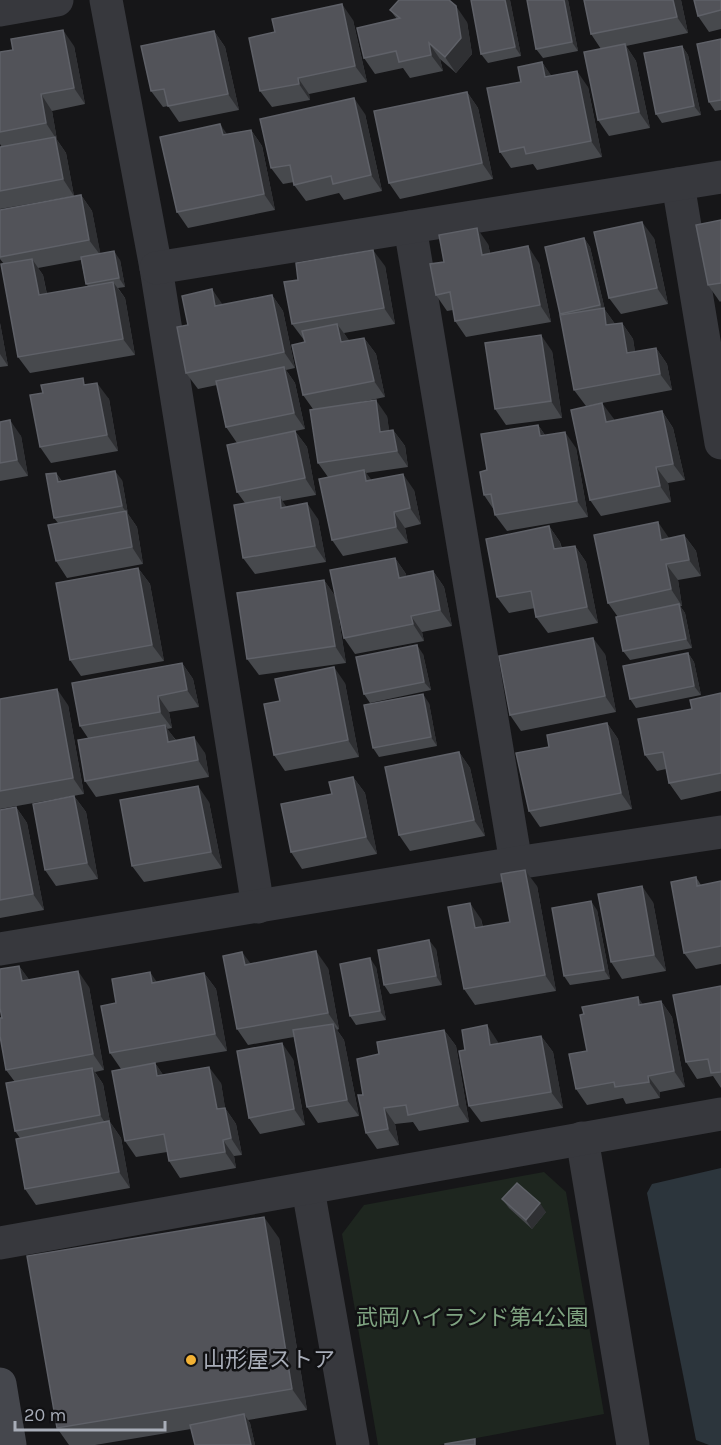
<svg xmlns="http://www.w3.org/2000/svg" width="721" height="1445" viewBox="0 0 721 1445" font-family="Karla,'Noto Sans JP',sans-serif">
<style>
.green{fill:#1e261f}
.water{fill:#2c353c}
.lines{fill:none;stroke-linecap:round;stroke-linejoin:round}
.street{stroke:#37383d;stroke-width:33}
.secondary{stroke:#45474d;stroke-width:33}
.wall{fill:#47494d;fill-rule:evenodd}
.shaded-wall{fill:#2f3033}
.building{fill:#525359;stroke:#5f6168;stroke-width:1.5}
.poi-dot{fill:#f2b134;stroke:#111113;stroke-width:2}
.labels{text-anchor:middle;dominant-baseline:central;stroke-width:5;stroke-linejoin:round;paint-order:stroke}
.park-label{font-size:22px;fill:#7fa381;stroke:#111113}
.poi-label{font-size:22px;fill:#a8adb8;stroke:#111113;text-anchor:start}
</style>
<rect width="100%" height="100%" fill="#161618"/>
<polygon class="green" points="544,1172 566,1192 604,1414 439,1445 378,1445 342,1234 364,1205"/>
<polygon class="water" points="721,1168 721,1445 709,1445 696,1440 647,1193 652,1184"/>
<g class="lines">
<g class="street">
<polyline points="106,0 156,268 258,907"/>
<polyline points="0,10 57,0"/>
<polyline points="678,184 721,443"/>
<polyline points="410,227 516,863"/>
<polyline points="156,268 721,177"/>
<polyline points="0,949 516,863 721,832"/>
<polyline points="582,1138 633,1445"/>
<polyline points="308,1189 353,1445"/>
<polyline points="0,1243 721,1114"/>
</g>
<polyline class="secondary" points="0,1384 10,1445"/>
</g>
<g class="wall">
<polygon points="471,0 510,0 521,56 488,63 481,54"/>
<polygon points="568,0 578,51 543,58 536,49"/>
<polygon points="584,0 681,0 688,33 626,46 636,61 650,128 609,136 598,120 601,49 591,34"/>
<polygon points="721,0 721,29 709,32 698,16"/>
<polygon points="390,10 467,22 472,54 456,73 440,59 443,71 410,78 403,68 375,74 364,58 397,19"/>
<polygon points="353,20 367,82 309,94 310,100 272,107 260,91"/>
<polygon points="214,31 225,47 239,110 179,122 168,106 163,107 151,91"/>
<polygon points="721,39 721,110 715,111 709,102"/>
<polygon points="74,46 85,104 52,111 57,140 66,153 74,196 0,209 0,147 2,147 0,144 0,52"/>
<polygon points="682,46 688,55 701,115 662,123 656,114"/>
<polygon points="542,62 551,76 588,87 602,157 537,170 533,164 511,168 500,152 521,82"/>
<polygon points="467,92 478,108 493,179 400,199 389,183"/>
<polygon points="365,114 382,191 344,200 339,193 306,201 294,185 294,182 283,184 271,168"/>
<polygon points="251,130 262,146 275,210 188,228 177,212 227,134"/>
<path d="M81,195L92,211L100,253L120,260L125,287L118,288L125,298L135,355L30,373L18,357L4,264L0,259V210ZM81,260L86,284L88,286L47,294L43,275L38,268Z"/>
<polygon points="721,220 721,301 720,302 708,285"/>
<polygon points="584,238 590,247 605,310 615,324 622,323 633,339 635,352 656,348 667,364 672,390 586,406 574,390 560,314"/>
<polygon points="654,238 668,304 621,314 609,298"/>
<polygon points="488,244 490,253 539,263 551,322 466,337 455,321 453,310 447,311 436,295 444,262"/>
<polygon points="385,266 395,324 344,333 349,341 364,338 376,354 385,397 352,404 387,416 389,431 393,430 405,446 408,467 366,473 371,480 414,490 421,524 405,528 408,543 343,556 332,540 328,477 318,463 313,409 303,395 305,342 304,340 292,324"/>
<polygon points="272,295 283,311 295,368 286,370 295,383 305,429 237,443 226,427 217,385 198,389 186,373 188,325 223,305"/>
<polygon points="0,323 8,366 0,367"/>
<polygon points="552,351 562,418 506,425 495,409"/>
<polygon points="88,384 109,399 118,451 51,463 40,447"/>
<polygon points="662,411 673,428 685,480 668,483 671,502 601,516 590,500 614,419 614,421"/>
<polygon points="0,422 21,436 28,476 0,481"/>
<polygon points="538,425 545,435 576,448 588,517 507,531 495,515 494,510 484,495 487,470"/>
<polygon points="295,431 307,447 316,495 282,501 286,507 318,519 326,562 255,574 243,558 245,503 237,492"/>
<polygon points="56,473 62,481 122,480 128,514 137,527 143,564 67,578 56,561 58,523 54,518"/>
<polygon points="549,526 560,542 562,548 575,546 586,562 598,623 548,633 536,617 535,608 509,613 497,597"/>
<polygon points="684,535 696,551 701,576 678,580 682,606 680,606 685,613 692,648 630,660 623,651 618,617 608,603 669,539"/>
<polygon points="395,558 406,574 406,576 433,571 444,587 452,626 422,632 424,641 355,654 344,638"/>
<polygon points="138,568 150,584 164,661 81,676 70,660"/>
<polygon points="324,580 335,596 346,663 259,675 247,659"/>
<polygon points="688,653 694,662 701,695 636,708 630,699"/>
<polygon points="423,654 431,690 370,703 364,694"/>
<polygon points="605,654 616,712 521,731 510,715"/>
<polygon points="182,663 193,679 199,707 169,712 172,728 167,729 176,740 205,753 209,777 96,797 85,781 88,738 80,726"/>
<polygon points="345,683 359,757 285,771 274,755"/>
<polygon points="721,693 721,791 681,800 669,783 666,769 657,771 645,755 692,709"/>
<polygon points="0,699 68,705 84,794 0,809"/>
<polygon points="429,703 437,746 379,757 373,748"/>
<polygon points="607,723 618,739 632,809 540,827 529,811 549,747"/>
<polygon points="459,752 470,768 485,836 410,851 399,835"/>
<polygon points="353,777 365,793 377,854 302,869 291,852 332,794"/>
<polygon points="74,796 86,812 98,879 56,886 45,870"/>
<polygon points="209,802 222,868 144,882 132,866"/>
<polygon points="16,807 27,823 44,910 0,918 0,810"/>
<polygon points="696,877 701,885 721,881 721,964 696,969 684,953"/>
<polygon points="537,886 556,991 475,1005 464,989 481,919 483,927 510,922"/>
<polygon points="653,902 666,971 622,979 611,962"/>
<polygon points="597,910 610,979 570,985 564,976"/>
<polygon points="436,949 442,985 390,994 384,985"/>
<polygon points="19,966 29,980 89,987 104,1070 95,1072 103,1084 110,1122 121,1138 130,1188 36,1205 25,1189 20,1138 15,1131 15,1082 6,1070"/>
<polygon points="376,967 386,1020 356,1025 350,1016"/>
<polygon points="328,968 339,1029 337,1030 344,1040 359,1116 318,1123 307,1107 294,1037 248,1045 237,1029"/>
<polygon points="204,973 216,989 227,1051 155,1063 163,1075 221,1083 225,1108 236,1124 242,1155 234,1156 236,1168 180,1178 169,1161 167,1152 136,1157 125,1141 121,1069 110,1053 116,1003 157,982"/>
<polygon points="721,986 721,1088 713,1076 697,1079 686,1062"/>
<polygon points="661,1001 672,1017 685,1087 660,1092 660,1098 626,1104 623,1098 587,1105 576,1089 587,1051 643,1004"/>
<polygon points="444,1030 456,1046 469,1122 419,1131 413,1122 395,1124 399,1145 377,1149 366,1133 363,1095 379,1054"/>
<polygon points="541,1036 553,1052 563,1108 481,1122 469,1106 465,1050 498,1042 498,1044"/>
<polygon points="293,1059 305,1125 260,1134 249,1118"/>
<polygon points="502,1199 546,1212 532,1229 509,1208"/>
<polygon points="279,1238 307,1410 248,1420 250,1423 255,1445 195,1445 191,1429 95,1445 69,1445 57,1428"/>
</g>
<g class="shaded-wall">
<polygon points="505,0 510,0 521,56 515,47"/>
<polygon points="564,0 568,0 578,51 572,42"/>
<polygon points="673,0 681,0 688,33 677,17"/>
<polygon points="342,4 353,20 367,82 355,66"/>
<polygon points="456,6 467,22 472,54 456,73 445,57"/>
<polygon points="63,30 74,46 85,104 74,88"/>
<polygon points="214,31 225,47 239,110 228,94"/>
<polygon points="429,43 440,59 443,71 431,55"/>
<polygon points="625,44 636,61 650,128 639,112"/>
<polygon points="682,46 688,55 701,115 694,106"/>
<polygon points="542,62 553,78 545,77"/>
<polygon points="577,71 588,87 602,157 591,141"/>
<polygon points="298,78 309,94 310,100 299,84"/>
<polygon points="467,92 478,108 493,179 482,163"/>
<polygon points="41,94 52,111 57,140 46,123"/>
<polygon points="354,98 365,114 382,191 371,175"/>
<polygon points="220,124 232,141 223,135"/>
<polygon points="251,130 262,146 275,210 264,194"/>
<polygon points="55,137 66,153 74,196 63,179"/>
<polygon points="81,195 92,211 101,256 89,240"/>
<polygon points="642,222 654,238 668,304 657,288"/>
<polygon points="477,228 488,244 494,271 482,255"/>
<polygon points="584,238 590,247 605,310 615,324 606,325 604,312 600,305"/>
<polygon points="528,246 539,263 551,322 540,305"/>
<polygon points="373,250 385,266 395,324 384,308"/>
<polygon points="114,251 120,260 125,287 119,278"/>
<polygon points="32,259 43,275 50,311 39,295"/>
<polygon points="113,282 125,298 135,355 123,339"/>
<polygon points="212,289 223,305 215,306"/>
<polygon points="272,295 283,311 295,368 284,352"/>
<polygon points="0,323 8,366 0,354"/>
<polygon points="622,323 633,339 638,369 627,353"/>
<polygon points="337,324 349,340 353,358 341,342"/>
<polygon points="541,335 552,351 562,418 551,401"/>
<polygon points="364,338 376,354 385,397 374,381"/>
<polygon points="656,348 667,364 672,390 660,374"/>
<polygon points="284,367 295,383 305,429 294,413"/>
<polygon points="97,383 109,399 118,451 107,435"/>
<polygon points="376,400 387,416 392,449 380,432"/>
<polygon points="602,403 614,419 618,438 606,422"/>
<polygon points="662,411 673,428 685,480 673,464"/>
<polygon points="10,420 21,436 28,476 17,460"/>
<polygon points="538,425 549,441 540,436"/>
<polygon points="393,430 405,446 408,467 397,451"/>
<polygon points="295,431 307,447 316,495 305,478"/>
<polygon points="565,432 576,448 588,517 577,501"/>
<polygon points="656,467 668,483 671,502 660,486"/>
<polygon points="364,470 376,486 366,481"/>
<polygon points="115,471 122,480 128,514 137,527 143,564 132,547 126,512 122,506"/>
<polygon points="56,473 62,482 58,482"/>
<polygon points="403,474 414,490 421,524 410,508"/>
<polygon points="280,497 291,514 281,508"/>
<polygon points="307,503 318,519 326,562 315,546"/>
<polygon points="394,512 405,528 408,543 396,527"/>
<polygon points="658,522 669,538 661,540"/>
<polygon points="549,526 560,542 565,566 554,549"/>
<polygon points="684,535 696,551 701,576 689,560"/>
<polygon points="575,546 586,562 598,623 587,607"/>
<polygon points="395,558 406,574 410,594 399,578"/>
<polygon points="666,564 678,580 682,606 671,589"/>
<polygon points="138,568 150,584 164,661 152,645"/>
<polygon points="433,571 444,587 452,626 440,610"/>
<polygon points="324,580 335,596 346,663 335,646"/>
<polygon points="679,604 685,613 692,648 686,639"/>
<polygon points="411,616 422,632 424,641 413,624"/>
<polygon points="593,638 605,654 616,712 605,696"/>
<polygon points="417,645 423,654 431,690 424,682"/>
<polygon points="688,653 694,662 701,695 694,686"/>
<polygon points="182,663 193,679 199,707 187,690"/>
<polygon points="334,667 345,683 359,757 348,740"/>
<polygon points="57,689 68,705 84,794 73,778"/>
<polygon points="423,694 429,703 437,746 431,737"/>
<polygon points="158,696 169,712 172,728 160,712"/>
<polygon points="607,723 618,739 632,809 621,793"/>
<polygon points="165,725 176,741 168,742"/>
<polygon points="194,737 205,753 209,777 198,760"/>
<polygon points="459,752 470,768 485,836 474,820"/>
<polygon points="353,777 365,793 377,854 366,837"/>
<polygon points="198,786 209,802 222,868 211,852"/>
<polygon points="74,796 86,812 98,879 87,863"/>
<polygon points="16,807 27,823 44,910 33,894"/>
<polygon points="525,870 537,886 556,991 545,975"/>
<polygon points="642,886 653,902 666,971 654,955"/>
<polygon points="591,901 597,910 610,979 604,970"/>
<polygon points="470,903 481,919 486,945 475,928"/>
<polygon points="429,940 436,949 442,985 436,976"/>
<polygon points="316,951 328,968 339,1029 328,1013"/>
<polygon points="242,952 254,968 245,965"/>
<polygon points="370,958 376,967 386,1020 380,1011"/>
<polygon points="19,966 31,982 22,981"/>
<polygon points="78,971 89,987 104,1070 93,1054"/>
<polygon points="150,972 161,988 152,983"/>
<polygon points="204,973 216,989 227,1051 215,1034"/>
<polygon points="638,997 649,1013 639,1005"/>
<polygon points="661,1001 672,1017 685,1087 674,1071"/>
<polygon points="333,1024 344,1040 359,1116 347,1100"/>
<polygon points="487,1025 498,1042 501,1061 490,1045"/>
<polygon points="444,1030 456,1046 469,1122 458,1105"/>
<polygon points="541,1036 553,1052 563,1108 551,1092"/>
<polygon points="282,1043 293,1059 305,1125 294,1109"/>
<polygon points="155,1063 166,1079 157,1076"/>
<polygon points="209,1067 221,1083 228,1125 217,1109"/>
<polygon points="92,1068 103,1084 110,1122 121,1138 130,1188 119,1172 111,1132 100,1115"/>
<polygon points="648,1076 660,1092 660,1098 649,1082"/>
<polygon points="225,1108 236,1124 242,1155 231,1138"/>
<polygon points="384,1108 395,1124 399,1145 388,1129"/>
<polygon points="223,1140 234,1156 236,1168 225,1152"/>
<polygon points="540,1203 546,1212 532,1229 526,1220"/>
<polygon points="264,1217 279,1238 307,1410 292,1389"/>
<polygon points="244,1414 250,1423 255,1445 251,1445"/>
</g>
<g class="building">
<polygon points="399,0 449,0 456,6 461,38 445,57 429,43 431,55 399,62 396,51 364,58 357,28 400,18 390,10"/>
<polygon points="471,0 505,0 515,47 481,54"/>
<polygon points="527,0 564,0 572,42 536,49"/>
<polygon points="584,0 673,0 677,17 591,34"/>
<polygon points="694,0 721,0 721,10 698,16"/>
<polygon points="342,4 355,66 298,78 299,84 260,91 249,38 275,32 272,19"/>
<polygon points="63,30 74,88 41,94 46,123 0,132 0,52 13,50 11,39"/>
<polygon points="214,31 228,94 168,106 164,89 151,91 141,46"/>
<polygon points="721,39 721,100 709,102 697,44"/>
<polygon points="625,44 639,112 598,120 584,52"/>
<polygon points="682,46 694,106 656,114 644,53"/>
<polygon points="542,62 545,77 577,71 591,141 526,154 524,147 500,152 487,88 521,82 518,67"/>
<polygon points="467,92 482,163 389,183 374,111"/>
<polygon points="354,98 371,175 333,184 331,176 294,185 290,165 271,168 260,119"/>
<polygon points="220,124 223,135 251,130 264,194 177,212 160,137"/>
<polygon points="55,137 63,179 0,191 0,147"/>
<polygon points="81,195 89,240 0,257 0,210"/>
<polygon points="721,220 721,283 708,285 696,225"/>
<polygon points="642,222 657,288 609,298 594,232"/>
<polygon points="477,228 482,255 528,246 540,305 455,321 450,292 436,295 430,264 444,262 439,235"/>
<polygon points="584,238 600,305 560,314 545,247"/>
<polygon points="373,250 384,308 292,324 284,282 298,280 296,263"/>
<polygon points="114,251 119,278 86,284 81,257"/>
<polygon points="32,259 39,295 113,282 123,339 18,357 1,264"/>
<polygon points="212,289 215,306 272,295 284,352 186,373 177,327 188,325 182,296"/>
<polygon points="604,308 606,325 622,323 627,353 656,348 660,374 574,390 560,315"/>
<polygon points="337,324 341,342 364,338 374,381 303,395 292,345 305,342 302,331"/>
<polygon points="541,335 551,401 495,409 485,343"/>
<polygon points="284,367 294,413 226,427 216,381"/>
<polygon points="83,378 84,385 97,383 107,435 40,447 30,395 43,393 41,385"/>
<polygon points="376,400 380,432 393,430 397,451 318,463 310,410"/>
<polygon points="602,403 606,422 662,411 673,464 656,467 660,486 590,500 571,410"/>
<polygon points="10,420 17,460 0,463 0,422"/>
<polygon points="538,425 540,436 565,432 577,501 495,515 491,494 484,495 480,472 487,470 481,434"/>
<polygon points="295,431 305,478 237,492 227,445"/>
<polygon points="364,470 366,481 403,474 410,508 394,512 396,527 332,540 319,479"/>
<polygon points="115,471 122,506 54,518 46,474 56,473 58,482"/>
<polygon points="280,497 281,508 307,503 315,546 243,558 234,505"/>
<polygon points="126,511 132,547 56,561 48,525"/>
<polygon points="658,522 661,540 684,535 689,560 666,564 671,589 608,603 594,535"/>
<polygon points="549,526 554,549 575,546 587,607 536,617 531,591 497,597 486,539"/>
<polygon points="395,558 399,578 433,571 440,610 411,616 413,624 344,638 330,570"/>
<polygon points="138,568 152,645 70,660 56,583"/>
<polygon points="324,580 335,646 247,659 237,593"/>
<polygon points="679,604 686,639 623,651 616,617"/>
<polygon points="593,638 605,696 510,715 499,656"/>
<polygon points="417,645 424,682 364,694 356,657"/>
<polygon points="688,653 694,686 630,699 623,666"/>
<polygon points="182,663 187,690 158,696 160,712 80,726 72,683"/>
<polygon points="334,667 348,740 274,755 264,704 280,701 275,679"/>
<polygon points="57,689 73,778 0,791 0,699"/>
<polygon points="721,693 721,773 669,783 663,752 645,755 638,719 692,709 690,700"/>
<polygon points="423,694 431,737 373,748 364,705"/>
<polygon points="607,723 621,793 529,811 516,753 549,747 547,735"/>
<polygon points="165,725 168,742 194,737 198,760 85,781 78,740"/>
<polygon points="459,752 474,820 399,835 385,767"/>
<polygon points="353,777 366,837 291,852 281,804 332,794 329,782"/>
<polygon points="198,786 211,852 132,866 120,800"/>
<polygon points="74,796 87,863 45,870 33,804"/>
<polygon points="16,807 33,894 0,900 0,810"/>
<polygon points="525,870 545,975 464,989 448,907 470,903 475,928 510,922 501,874"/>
<polygon points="696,877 697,886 721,881 721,946 684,953 671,882"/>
<polygon points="642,886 654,955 611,962 598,894"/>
<polygon points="591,901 604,970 564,976 552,908"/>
<polygon points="429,940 436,976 384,985 378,950"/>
<polygon points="316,951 328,1013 237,1029 223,956 242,952 245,965"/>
<polygon points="370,958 380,1011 350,1016 340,964"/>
<polygon points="19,966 22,981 78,971 93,1054 6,1070 0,1036 0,1018 2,1018 0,1008 0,969"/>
<polygon points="150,972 152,983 204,973 215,1034 110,1053 101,1006 116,1003 112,979"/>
<polygon points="721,986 721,1072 711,1073 708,1059 686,1062 673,995"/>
<polygon points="638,997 639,1005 661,1001 674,1071 648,1076 649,1082 615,1087 614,1082 576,1089 569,1054 587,1051 580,1015 584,1014 582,1007"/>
<polygon points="333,1024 347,1100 307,1107 293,1030"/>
<polygon points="487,1025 490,1045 541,1036 551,1092 469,1106 459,1051 465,1050 462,1030"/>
<polygon points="444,1030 458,1105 408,1115 406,1105 384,1108 388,1129 366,1133 358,1095 363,1095 357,1059 379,1054 377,1042"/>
<polygon points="282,1043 294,1109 249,1118 237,1051"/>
<polygon points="155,1063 157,1076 209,1067 217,1109 225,1108 231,1138 223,1140 225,1152 169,1161 164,1134 125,1141 112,1071"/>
<polygon points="92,1068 100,1115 15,1131 6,1083"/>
<polygon points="109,1121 119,1172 25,1189 16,1139"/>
<polygon points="517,1183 540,1203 526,1220 502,1199"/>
<polygon points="264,1217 292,1389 57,1428 27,1256"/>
<polygon points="244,1414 251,1445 195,1445 190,1425"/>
<polygon points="475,1439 475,1445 445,1445 445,1444"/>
</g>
<circle class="poi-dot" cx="191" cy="1360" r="6"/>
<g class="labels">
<g class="park-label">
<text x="472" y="1318">武岡ハイランド第4公園</text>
</g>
<g class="poi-label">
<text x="203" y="1360">山形屋ストア</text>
</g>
</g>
<path d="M15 1421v9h150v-9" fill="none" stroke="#a8adb8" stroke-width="3"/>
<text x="24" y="1421" font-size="18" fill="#a8adb8" stroke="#111113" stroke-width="4.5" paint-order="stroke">20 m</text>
</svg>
